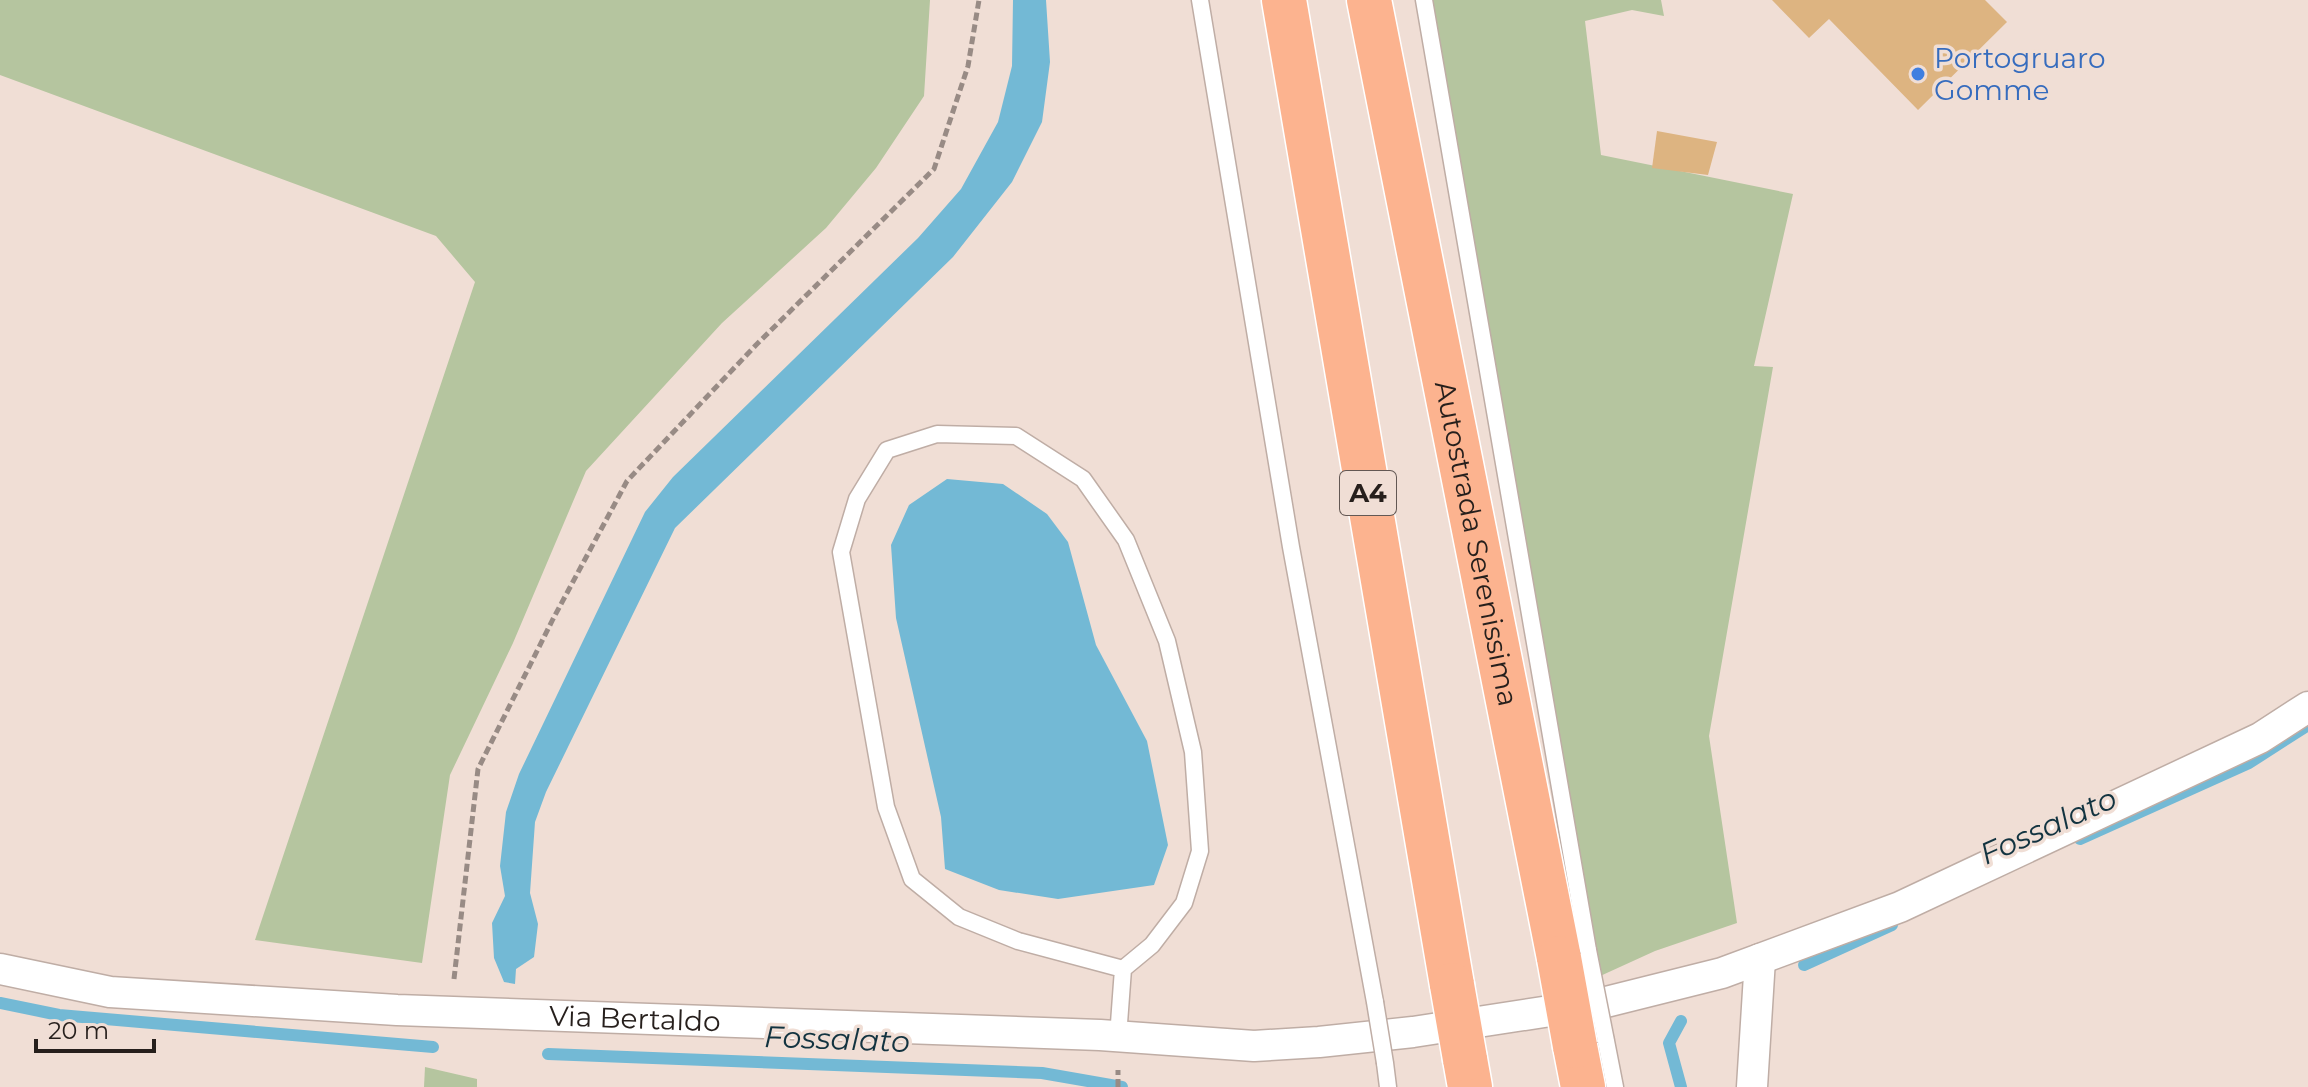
<svg xmlns="http://www.w3.org/2000/svg" width="2308" height="1087" viewBox="0 0 2308 1087" font-family="Montserrat,sans-serif">
<style>
.green{fill:#b5c59f}
.water{fill:#73b9d5}
.lines{fill:none;stroke-linecap:round;stroke-linejoin:round}
.stream{stroke:#73b9d5;stroke-width:12}
.building{fill:#ddb481}
.lane-casing{stroke:#bfada5;stroke-width:19}
.street-casing{stroke:#bfada5;stroke-width:33}
.highway-casing{stroke:#fff;stroke-width:47}
.path{stroke:#988b85;stroke-width:5;stroke-dasharray:8 4;stroke-linecap:butt}
.lane{stroke:#fff;stroke-width:16}
.street{stroke:#fff;stroke-width:30}
.highway{stroke:#fcb38f;stroke-width:44}
.lane-bridge-casing{stroke:#bfada5;stroke-width:19;stroke-linecap:butt}
.highway-bridge-casing{stroke:#fff;stroke-width:47;stroke-linecap:butt}
.lane-bridge{stroke:#fff;stroke-width:16}
.highway-bridge{stroke:#fcb38f;stroke-width:44}
.shop-dot{fill:#3f7fe0;stroke:#f0ded5;stroke-width:3}
.labels{text-anchor:middle;dominant-baseline:central;stroke-width:7;stroke-linejoin:round;paint-order:stroke}
.shield{fill:#f0ded5;stroke:#635854;stroke-width:2}
.shield-label{font-size:26px;font-weight:bold;fill:#261f1c}
.shop-label{font-size:28px;fill:#366cbe;stroke:#f0ded5;text-anchor:start}
.street-label{font-size:28px;fill:#261f1c;stroke:#f0ded5}
.water-label{font-size:30px;font-style:italic;fill:#123340;stroke:#f0ded5}
</style>
<rect width="100%" height="100%" fill="#f0ded5"/>
<g class="green">
<polygon points="0,0 930,0 924,96 876,168 826,228 722,323 586,471 513,643 450,775 422,963 255,940 475,282 436,236 0,75"/>
<polygon points="1431,0 1661,0 1664,16 1632,10 1585,21 1601,155 1793,194 1754,366 1773,367 1709,736 1737,923 1655,951 1598,977"/>
<polygon points="425,1067 477,1079 477,1087 424,1087"/>
</g>
<g class="water">
<polygon points="1013,0 1046,0 1050,62 1042,122 1012,182 953,257 675,528 546,792 535,822 530,893 538,924 534,957 516,969 515,984 504,982 494,958 492,923 505,896 500,866 506,812 519,774 645,512 673,477 918,238 961,189 998,122 1012,66"/>
<polygon points="947,479 1003,484 1047,514 1068,542 1096,645 1147,741 1168,845 1154,885 1058,899 999,890 945,869 941,817 896,618 891,545 909,505"/>
</g>
<g class="lines">
<g class="stream">
<polyline points="2080,839 2249,763 2308,725"/>
<polyline points="1804,965 1892,925"/>
<polyline points="0,1003 59,1015 433,1047"/>
<polyline points="548,1054 1042,1073 1122,1087"/>
<polyline points="1681,1087 1669,1043 1681,1021"/>
</g>
</g>
<g class="building">
<polygon points="1772,0 1985,0 2007,22 1918,110 1829,19 1809,38"/>
<polygon points="1657,131 1717,142 1708,175 1652,168"/>
</g>
<g class="lines">
<g class="lane-casing">
<g id="lane">
<polyline points="1200,0 1291,547 1375,1002"/>
<polyline points="1424,0 1588,950"/>
<polyline points="1118,1037 1123,969 1152,945 1184,903 1200,851 1193,752 1167,641 1126,540 1083,479 1016,436 937,434 887,450 857,499 841,552 886,807 912,879 959,917 1018,941 1123,969"/>
<polyline points="1606,1041 1615,1087"/>
<polyline points="1385,1063 1388,1087"/>
</g>
</g>
<g class="street-casing">
<g id="street">
<path id="s1" d="M0,969L110,992L397,1010L1100,1035L1254,1046L1319,1042L1413,1032L1602,1003L1722,973L1900,907L2260,738L2308,707"/>
<polyline points="1752,1087 1760,959"/>
</g>
</g>
<g class="highway-casing">
<g id="highway">
<polyline points="1284,0 1452,985"/>
<path id="s2" d="M1369,0L1559,958"/>
<polyline points="1575,1046 1583,1087"/>
<polyline points="1465,1059 1470,1087"/>
</g>
</g>
<g class="path">
<polyline points="454,979 478,769 553,619 627,481 756,345 934,169 968,66 979,0"/>
<polyline points="1118,1087 1118,1070"/>
</g>
<use href="#lane" class="lane"/>
<use href="#street" class="street"/>
<use href="#highway" class="highway"/>
<g class="lane-bridge-casing">
<g id="lane-bridge">
<polyline points="1588,950 1606,1041"/>
<polyline points="1375,1002 1385,1063"/>
</g>
</g>
<g class="highway-bridge-casing">
<g id="highway-bridge">
<polyline points="1559,958 1575,1046"/>
<polyline points="1452,985 1465,1059"/>
</g>
</g>
<use href="#lane-bridge" class="lane-bridge"/>
<use href="#highway-bridge" class="highway-bridge"/>
</g>
<circle class="shop-dot" cx="1918" cy="74" r="8"/>
<g class="labels">
<rect class="shield" x="1340" y="471" width="56" height="44" rx="6"/>
<g class="shield-label">
<text x="1368" y="493">A4</text>
</g>
<g class="shop-label">
<text x="1934" y="58">Portogruaro<tspan x="1934" dy="32">Gomme</tspan></text>
</g>
<g class="street-label">
<text stroke="none"><textPath href="#s2" startOffset="554">Autostrada Serenissima</textPath></text>
<text stroke="none"><textPath href="#s1" startOffset="638">Via Bertaldo</textPath></text>
</g>
<g class="water-label">
<text transform="translate(2048 826) rotate(-24)">Fossalato</text>
<text transform="translate(837 1039) rotate(2)">Fossalato</text>
</g>
</g>
<path d="M36 1039v12h118v-12" fill="none" stroke="#261f1c" stroke-width="4"/>
<text x="48" y="1039" font-size="24" fill="#261f1c" stroke="#f0ded5" stroke-width="6" paint-order="stroke">20 m</text>
</svg>
